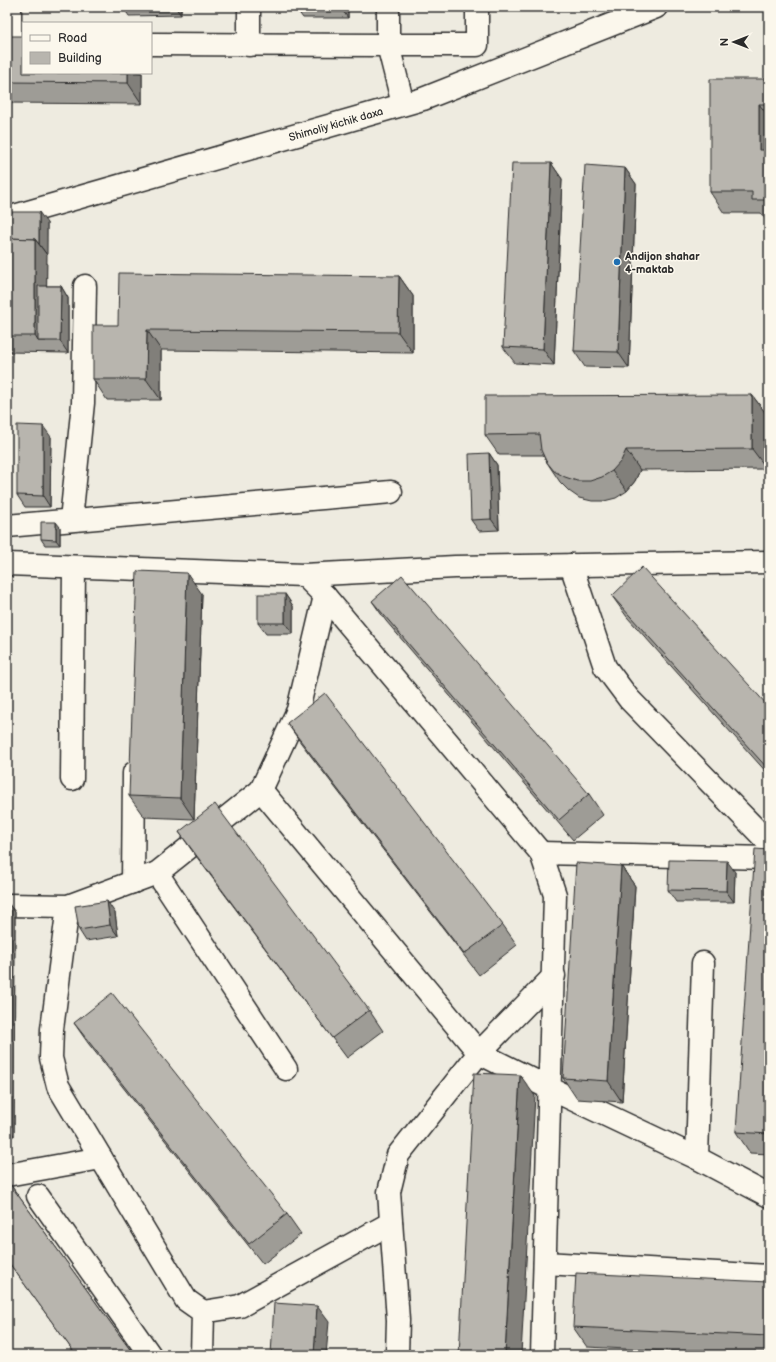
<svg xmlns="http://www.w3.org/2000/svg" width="776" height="1362" viewBox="0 0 776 1362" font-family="'Balsamiq Sans',sans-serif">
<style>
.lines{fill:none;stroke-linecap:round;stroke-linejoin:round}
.minor-casing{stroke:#2b2b2b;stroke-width:25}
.minor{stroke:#fbf7ec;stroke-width:22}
.wall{fill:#9e9c96;stroke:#2b2b2b}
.shaded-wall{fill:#817f7a;stroke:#2b2b2b}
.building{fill:#b8b5ae;stroke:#2b2b2b}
.poi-dot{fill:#1f6fb2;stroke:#fbf7ec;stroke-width:1.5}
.labels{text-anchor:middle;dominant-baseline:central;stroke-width:3;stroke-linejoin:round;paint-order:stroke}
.street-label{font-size:11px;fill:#2b2b2b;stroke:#fbf7ec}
.poi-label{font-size:11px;font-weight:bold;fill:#2b2b2b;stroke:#fbf7ec;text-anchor:start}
</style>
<rect width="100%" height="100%" fill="#eeebe0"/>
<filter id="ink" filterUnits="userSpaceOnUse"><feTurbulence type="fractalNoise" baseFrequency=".025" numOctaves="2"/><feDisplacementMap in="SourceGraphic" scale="8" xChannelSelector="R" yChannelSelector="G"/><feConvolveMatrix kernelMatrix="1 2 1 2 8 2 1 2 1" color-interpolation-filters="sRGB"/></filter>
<g filter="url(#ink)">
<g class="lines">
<g class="minor-casing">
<g id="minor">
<polyline points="249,7 249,45"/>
<polyline points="388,7 388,45 477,45 477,7"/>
<polyline points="10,43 10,7"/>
<polyline points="151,44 388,45 403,104"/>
<path id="s1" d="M7,218L423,99L656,7"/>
<polyline points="71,520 83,403 85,286"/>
<polyline points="7,526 391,492"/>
<polyline points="7,564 304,575 455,567 769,562"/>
<polyline points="571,565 605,667 629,699 769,843"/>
<polyline points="304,575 325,596 541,853 555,895 542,1355"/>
<polyline points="72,779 74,567"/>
<polyline points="261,790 479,1053 551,1089 697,1158 769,1196"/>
<polyline points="541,853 769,858"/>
<polyline points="157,873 286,1069"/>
<polyline points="133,882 134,773"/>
<polyline points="7,905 68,906 157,873 261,790 298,710 325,596"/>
<polyline points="68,906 52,1029 51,1058 58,1086 186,1300 203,1312 240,1306 391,1223"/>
<polyline points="697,1158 703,963"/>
<polyline points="7,1175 101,1158"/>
<polyline points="38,1196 150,1355"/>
<polyline points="545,1263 769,1276"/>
<polyline points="202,1355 203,1312"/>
<polyline points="397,1355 398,1320 389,1192 398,1155 479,1053 554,976"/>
</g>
</g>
<use href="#minor" class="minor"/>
</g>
<g class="wall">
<polygon points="123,7 181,7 181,15 129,16"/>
<polygon points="295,7 348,7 348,18 303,18"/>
<polygon points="7,36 142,73 142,104 7,103"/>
<polygon points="769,79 769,220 766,220 761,213 724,213 710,192"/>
<polygon points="551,163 562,179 554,365 515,363 503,347"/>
<polygon points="625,168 636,184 629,368 585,367 574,351"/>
<polygon points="47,223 46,286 61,286 68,298 68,353 7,352 7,238"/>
<polygon points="399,276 413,296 413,353 161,350 161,400 107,400 93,379 118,325"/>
<polygon points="752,395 767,415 767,469 640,470 635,481 627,491 616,498 604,501 592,501 579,498 569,491 560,482 546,461 543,455 499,455 485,435"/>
<polygon points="51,437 50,507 25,507 17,495"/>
<polygon points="489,453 497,465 499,530 479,531 471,520"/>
<polygon points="60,527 60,545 45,545 41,539"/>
<polygon points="202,594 194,819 144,817 129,796"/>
<polygon points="285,594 293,606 293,634 266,634 258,623"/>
<polygon points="612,596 769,707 769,775 627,617"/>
<polygon points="372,601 589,794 603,815 573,840 386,621"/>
<polygon points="287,723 503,925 517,945 479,975 301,743"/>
<polygon points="179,832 369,1010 383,1031 347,1058 193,852"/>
<polygon points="769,850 769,1154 750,1153 736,1132"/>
<polygon points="621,866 635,886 622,1102 577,1099 563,1078"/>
<polygon points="735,872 734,902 676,902 668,890"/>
<polygon points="7,902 15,912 14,1136 7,1136"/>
<polygon points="115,913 118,936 86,941 79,930"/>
<polygon points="74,1023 287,1214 301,1234 263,1264 88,1043"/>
<polygon points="7,1180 134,1355 76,1355 7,1260"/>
<polygon points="769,1282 769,1355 746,1355 587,1347 573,1327"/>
</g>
<g class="shaded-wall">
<polygon points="175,7 181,7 181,15"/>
<polygon points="340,7 348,7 348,18"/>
<polygon points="128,73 142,73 142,104 128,83"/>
<polygon points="759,104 769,117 769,164 759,150"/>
<polygon points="551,163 562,179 554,365 543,349"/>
<polygon points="625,168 636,184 629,368 618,352"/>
<polygon points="39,212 47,223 47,255 39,244"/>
<polygon points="35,239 47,255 46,341 38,341 35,336"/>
<polygon points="399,276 413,296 413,353 398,332"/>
<polygon points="61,286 68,298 68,353 60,341"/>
<polygon points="147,330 161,350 161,400 146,379"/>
<polygon points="752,395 767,415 767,469 752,449"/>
<polygon points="43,426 51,437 50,507 43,496"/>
<polygon points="626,450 640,470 635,481 627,491 612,471"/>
<polygon points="489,453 497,465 499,530 491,519"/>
<polygon points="7,478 10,482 10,506 7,502"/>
<polygon points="56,522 60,527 60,545 56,540"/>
<polygon points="187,573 202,594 194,819 180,798"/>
<polygon points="285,594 293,606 293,634 285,623"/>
<polygon points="727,861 735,872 734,902 726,891"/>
<polygon points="621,866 635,886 622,1102 608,1081"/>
<polygon points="107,901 115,913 118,936 110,925"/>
<polygon points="7,902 15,912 14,1136 7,1127"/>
<polygon points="520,1075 535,1096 521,1355 505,1355"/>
<polygon points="317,1306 329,1322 326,1355 314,1355"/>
</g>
<g class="building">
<polygon points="7,36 23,36 23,73 128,73 128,83 7,82"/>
<polygon points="710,79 769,79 769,104 759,104 759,150 769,150 769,200 752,200 752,192 710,192"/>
<polygon points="512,163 551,163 543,349 503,347"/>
<polygon points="585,165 625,168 618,352 574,351"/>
<polygon points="8,212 39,212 39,244 35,239 8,238"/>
<polygon points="7,238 35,239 35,336 7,336"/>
<polygon points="119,273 399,276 398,332 147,330 146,379 93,379 93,325 118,325"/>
<polygon points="38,286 61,286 60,341 38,341"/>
<polygon points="752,395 752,449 626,450 621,461 612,471 602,477 590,481 577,481 565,477 554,471 546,461 541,450 539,434 485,435 485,396"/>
<polygon points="17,425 43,426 43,496 17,495"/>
<polygon points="489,453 491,519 471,520 469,454"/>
<polygon points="41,522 56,522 56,540 41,539"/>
<polygon points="642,567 769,707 769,770 612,596"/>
<polygon points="137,571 187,573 180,798 129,796"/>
<polygon points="402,575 589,794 559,820 372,601"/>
<rect x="258" y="594" width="27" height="29"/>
<polygon points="325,693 503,925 464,954 287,723"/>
<polygon points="215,804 369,1010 332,1038 179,832"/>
<polygon points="755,849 769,850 769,1134 736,1132"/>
<polygon points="669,860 727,861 726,891 668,890"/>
<polygon points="576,863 621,866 608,1081 563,1078"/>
<polygon points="107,901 110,925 79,930 75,906"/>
<polygon points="112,993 287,1214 249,1244 74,1023"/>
<polygon points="474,1073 520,1075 505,1355 459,1355"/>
<polygon points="7,1180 134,1355 76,1355 7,1260"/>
<polygon points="576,1273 769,1282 769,1336 573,1327"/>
<polygon points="274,1303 317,1306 314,1355 271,1355"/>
</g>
</g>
<circle class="poi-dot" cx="617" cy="262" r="4"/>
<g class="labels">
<g class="street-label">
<text stroke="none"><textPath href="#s1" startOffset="342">Shimoliy kichik daxa</textPath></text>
</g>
<g class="poi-label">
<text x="625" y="256">Andijon shahar<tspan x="625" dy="13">4-maktab</tspan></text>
</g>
</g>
<rect width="776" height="1362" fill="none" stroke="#fbf7ec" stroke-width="24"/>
<rect x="12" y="12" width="752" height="1338" fill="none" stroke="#2b2b2b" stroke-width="1.5" filter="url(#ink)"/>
<rect x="22" y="22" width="130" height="52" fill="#fbf7ec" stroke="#a8a59f"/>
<rect x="30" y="35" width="20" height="6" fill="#fbf7ec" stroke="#a8a59f"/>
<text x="58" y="42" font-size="12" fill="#2b2b2b">Road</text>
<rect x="30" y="52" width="20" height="12" fill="#b8b5ae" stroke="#a8a59f"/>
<text x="58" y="62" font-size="12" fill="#2b2b2b">Building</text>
<g transform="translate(734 42) rotate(270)" stroke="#fbf7ec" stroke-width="3" paint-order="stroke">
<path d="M0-3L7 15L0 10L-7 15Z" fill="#2b2b2b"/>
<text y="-6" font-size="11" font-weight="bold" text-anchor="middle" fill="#2b2b2b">N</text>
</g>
</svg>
